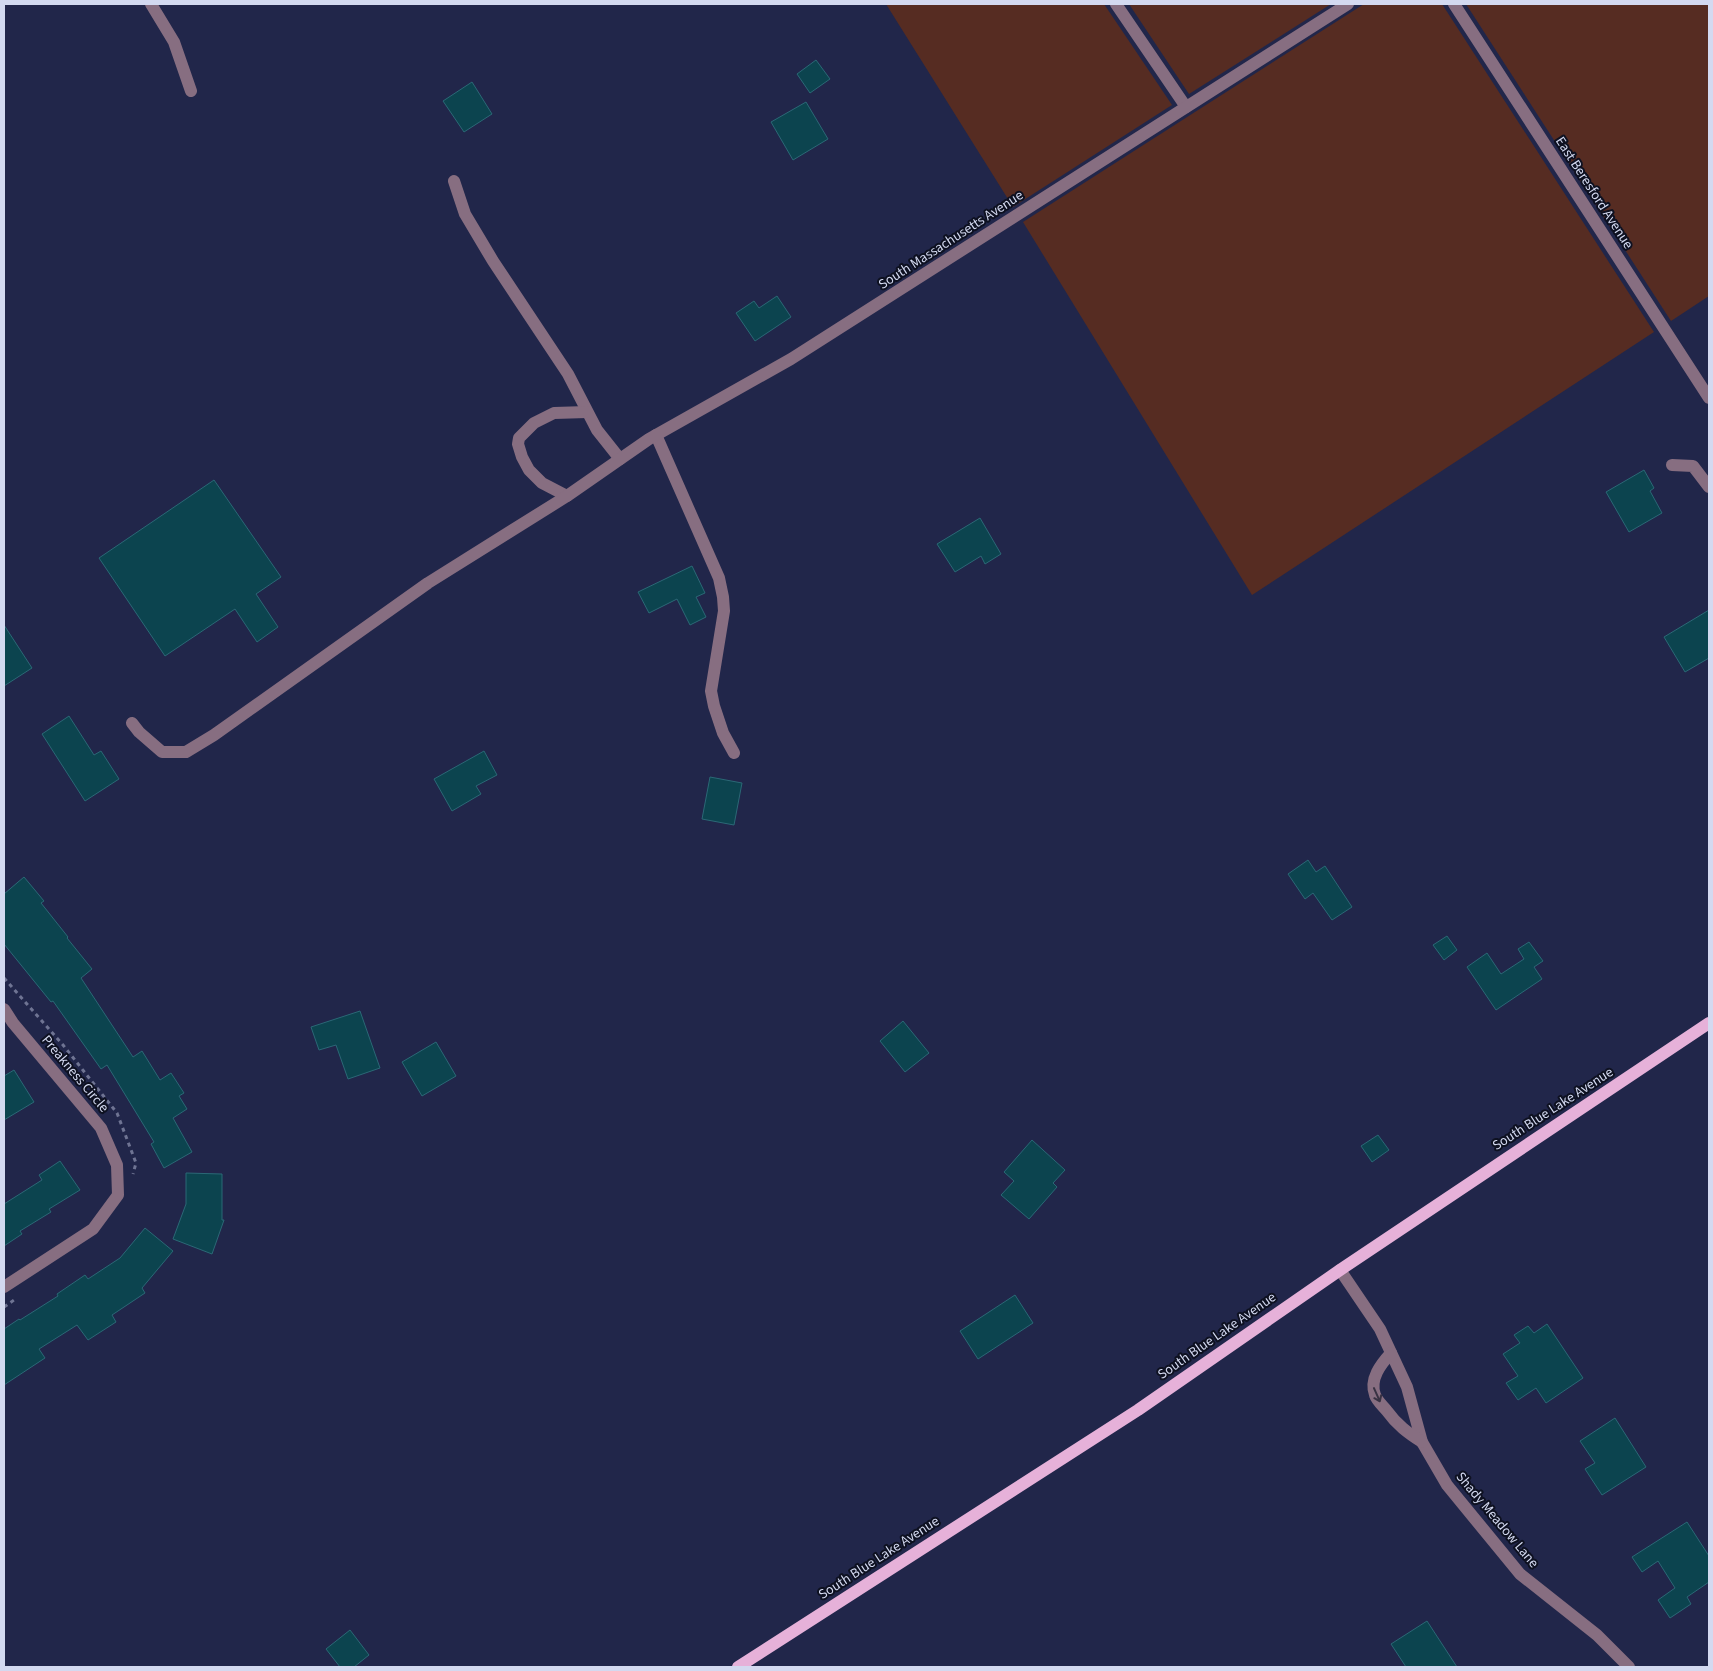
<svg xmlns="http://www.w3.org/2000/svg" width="1713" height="1671" viewBox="0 0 1713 1671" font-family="'Source Sans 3',sans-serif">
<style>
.green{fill:#562c22}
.building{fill:#0c444f;stroke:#2b6876}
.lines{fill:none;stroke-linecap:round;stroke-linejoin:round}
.path{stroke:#6f7493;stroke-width:3;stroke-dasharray:4 4;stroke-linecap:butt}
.minor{stroke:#876e81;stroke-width:12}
.major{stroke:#e6b1d9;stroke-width:12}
.oneway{stroke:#383243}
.labels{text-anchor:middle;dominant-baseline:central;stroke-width:4;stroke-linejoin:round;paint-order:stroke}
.street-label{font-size:14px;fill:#d3d9f0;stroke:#0e1121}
</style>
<rect width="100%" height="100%" fill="#21264a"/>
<g class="green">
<polygon points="886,4 1104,4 1172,105 1013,207"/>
<polygon points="1129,4 1331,4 1189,94"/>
<polygon points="1364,4 1442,4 1654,332 1252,595 1023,222"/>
<polygon points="1466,4 1709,4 1709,296 1671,321"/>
</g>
<g class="building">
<polygon points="816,60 830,79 810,93 797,74"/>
<polygon points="472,82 492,114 464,132 443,101"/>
<polygon points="806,102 828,139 793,160 771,122"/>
<polygon points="777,296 791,317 755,341 736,313 754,301 759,308"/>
<polygon points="1644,470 1654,488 1650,491 1662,513 1629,532 1606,492"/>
<polygon points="214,480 281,577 256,594 278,627 257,642 235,609 165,656 99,558"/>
<polygon points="980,518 1001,554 985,564 981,556 955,572 937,544"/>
<polygon points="692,566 705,593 696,597 706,617 690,625 677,599 649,613 638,592"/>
<polygon points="1709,610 1709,658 1685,672 1664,637"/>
<polygon points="4,625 32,668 4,686"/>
<polygon points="69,716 94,755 101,751 119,779 85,801 42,734"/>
<polygon points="484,751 497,775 476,786 481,794 452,811 434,779"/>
<polygon points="710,777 742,783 734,825 702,819"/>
<polygon points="1308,860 1316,872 1325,866 1352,907 1332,920 1313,893 1305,899 1288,874"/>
<polygon points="24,877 44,901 41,903 68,937 67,938 92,969 81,978 133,1057 142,1051 160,1080 171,1073 184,1093 179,1096 187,1109 173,1118 192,1152 164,1168 151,1144 154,1142 107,1065 101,1069 53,1001 51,1002 4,944 4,894"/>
<polygon points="1447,936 1457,950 1444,960 1433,945"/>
<polygon points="1529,942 1543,961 1534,967 1542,979 1496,1010 1467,967 1487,953 1501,974 1524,959 1518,949"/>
<polygon points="360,1011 380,1068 348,1079 336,1045 319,1050 311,1027"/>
<polygon points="903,1021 929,1053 905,1072 880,1041"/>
<polygon points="436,1042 456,1076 422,1096 402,1062"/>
<polygon points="14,1070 34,1102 4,1120 4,1076"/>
<polygon points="1378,1135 1389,1150 1372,1162 1361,1146"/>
<polygon points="1032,1140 1065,1170 1053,1183 1057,1187 1029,1219 1001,1195 1014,1181 1004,1172"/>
<polygon points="60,1161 80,1190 49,1209 51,1212 20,1231 22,1234 4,1246 4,1204 42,1180 39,1175"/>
<polygon points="186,1173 222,1174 222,1220 224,1220 212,1254 173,1239 186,1204"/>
<polygon points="145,1228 173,1251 142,1288 145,1293 112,1315 116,1322 88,1340 77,1325 39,1349 45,1358 4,1385 4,1329 19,1319 20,1320 58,1296 57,1294 85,1275 88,1279 120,1258"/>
<polygon points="1015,1295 1033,1323 978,1359 960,1331"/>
<polygon points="1547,1324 1583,1378 1546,1403 1536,1388 1518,1400 1506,1383 1518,1376 1503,1354 1520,1343 1514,1335 1528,1326 1534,1333"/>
<polygon points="1615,1418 1646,1467 1602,1495 1585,1469 1595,1463 1580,1441"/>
<polygon points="1687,1522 1709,1556 1709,1582 1687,1597 1691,1604 1670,1618 1658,1600 1675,1588 1658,1561 1642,1572 1632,1557"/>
<polygon points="1427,1621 1457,1667 1406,1667 1391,1644"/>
<polygon points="350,1630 369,1655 354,1667 340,1667 326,1649"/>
</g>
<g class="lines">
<g class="path">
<polyline points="4,978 63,1045 117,1113 136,1163 133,1174"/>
<polyline points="4,1307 14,1300"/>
</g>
<g class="minor">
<polyline points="151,4 174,42 191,91"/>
<polyline points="1116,4 1186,107"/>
<polyline points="1454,4 1709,398"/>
<polyline points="454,181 465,214 493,261 568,374 597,430 620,459"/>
<polyline points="656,435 719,578 723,597 724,611 711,691 714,706 723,733 734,753"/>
<polyline points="1672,465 1693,466 1709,487"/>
<polyline points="567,496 542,483 529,470 522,457 518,444 519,438 534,423 554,413 587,412"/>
<polyline points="132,723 139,732 162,752 186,752 214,735 428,583 567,496 649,439 791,359 1348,4"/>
<polyline points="4,1009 13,1023 101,1128 117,1165 118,1195 93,1229 4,1287"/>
<polyline points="1340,1270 1380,1329 1407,1387 1422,1442 1447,1485 1520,1574 1597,1635 1629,1667"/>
<path d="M1391,1353C1381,1364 1369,1379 1375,1395C1377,1401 1383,1406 1387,1411C1397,1425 1408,1433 1422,1442"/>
</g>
<polyline class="major" points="738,1667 1138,1410 1340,1270 1709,1023"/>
</g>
<defs><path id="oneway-shaft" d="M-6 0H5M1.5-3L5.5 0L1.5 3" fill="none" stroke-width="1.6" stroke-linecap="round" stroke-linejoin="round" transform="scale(1.25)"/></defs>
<use class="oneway" href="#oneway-shaft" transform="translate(1377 1395) rotate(66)"/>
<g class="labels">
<g class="street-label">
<text transform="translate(1594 193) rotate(57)">East Beresford Avenue</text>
<text transform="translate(951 240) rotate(-33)">South Massachusetts Avenue</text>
<text transform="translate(75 1074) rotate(50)">Preakness Circle</text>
<text transform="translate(1553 1109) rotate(-33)">South Blue Lake Avenue</text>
<text transform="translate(1217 1336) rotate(-35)">South Blue Lake Avenue</text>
<text transform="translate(1497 1520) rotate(50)">Shady Meadow Lane</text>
<text transform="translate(879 1558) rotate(-33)">South Blue Lake Avenue</text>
</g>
</g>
<rect width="1713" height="1671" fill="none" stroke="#d3d9f0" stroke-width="10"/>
</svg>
